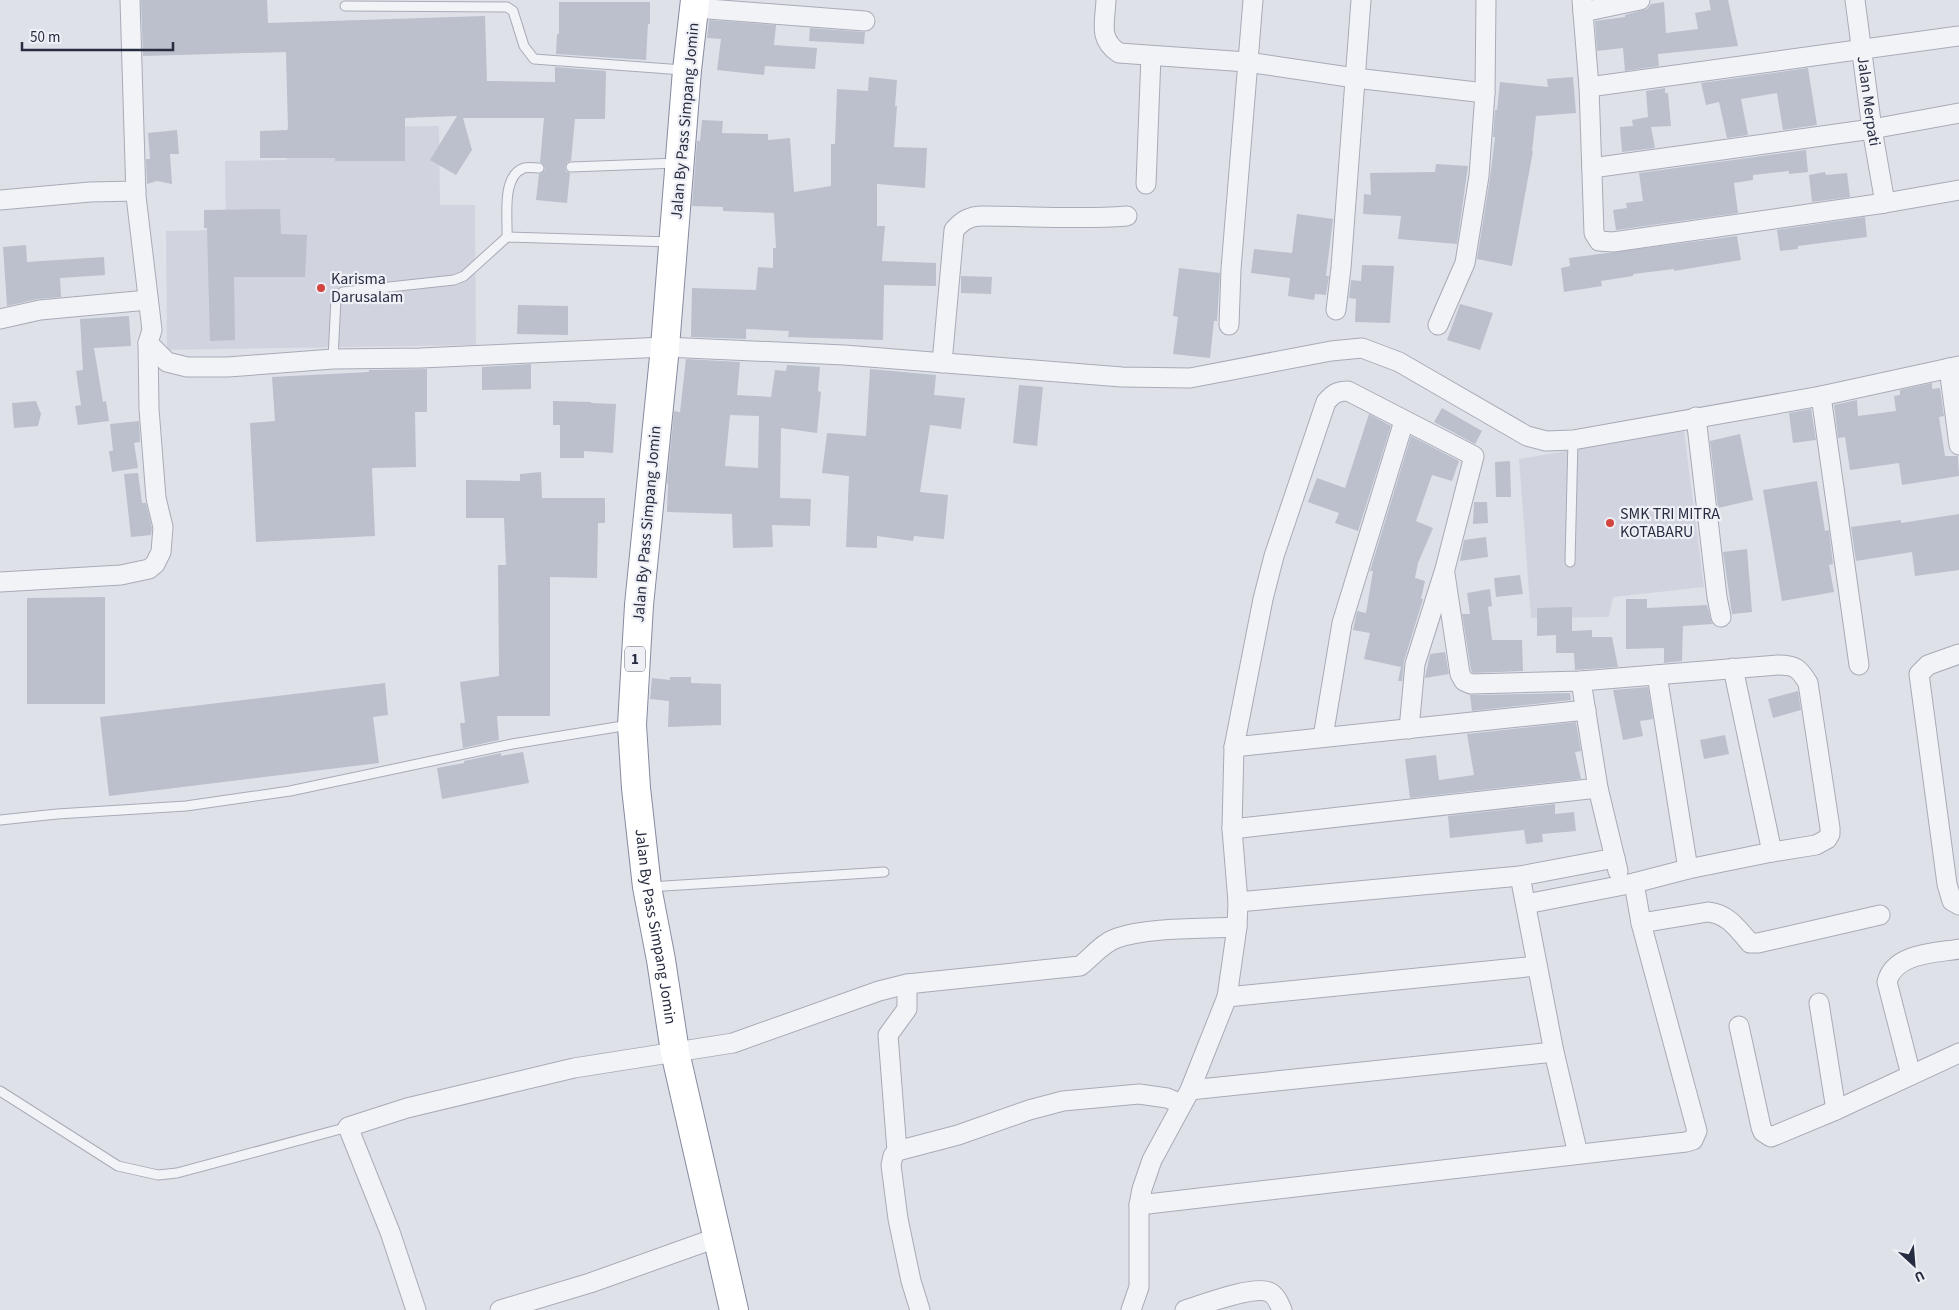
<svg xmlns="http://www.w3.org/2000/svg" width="1959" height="1310" viewBox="0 0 1959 1310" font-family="'Source Sans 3',sans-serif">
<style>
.built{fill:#d1d3de}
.building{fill:#bcbfcc;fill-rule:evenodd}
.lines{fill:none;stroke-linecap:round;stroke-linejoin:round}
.lane-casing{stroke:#a8abb7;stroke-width:11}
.street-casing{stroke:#a8abb7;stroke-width:21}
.highway-casing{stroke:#868ba0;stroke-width:30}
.lane{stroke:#f2f3f7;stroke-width:9}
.street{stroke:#f2f3f7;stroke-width:19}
.highway{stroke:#fff;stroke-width:28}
.poi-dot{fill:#d3453f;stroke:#eff0f6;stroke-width:2}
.labels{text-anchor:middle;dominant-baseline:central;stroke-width:4.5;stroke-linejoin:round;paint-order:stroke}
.shield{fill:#eff0f6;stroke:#636777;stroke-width:1}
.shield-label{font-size:15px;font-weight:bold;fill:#272c41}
.street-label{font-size:16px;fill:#272c41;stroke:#eff0f6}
.poi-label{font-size:16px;fill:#272c41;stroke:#eff0f6;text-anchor:start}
</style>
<rect width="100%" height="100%" fill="#dfe1e9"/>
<g class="built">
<polygon points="439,126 440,205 475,205 476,345 167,350 166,231 226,230 225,161 287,160 287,128"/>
<polygon points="1684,431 1704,587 1613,597 1609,617 1531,618 1519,459"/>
</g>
<g class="building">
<polygon points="141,0 267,0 268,23 485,16 487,81 555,82 555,67 606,71 605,119 575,119 571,161 567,162 565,167 566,171 570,173 567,203 536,200 539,174 542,173 545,169 544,165 540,162 544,118 463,118 472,150 456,175 430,160 457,116 405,118 405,161 335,161 335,158 260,158 260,131 288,130 286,52 143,56"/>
<polygon points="1709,0 1728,0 1738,46 1658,54 1659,66 1625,71 1623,48 1597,51 1595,21 1625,17 1625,15 1647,9 1651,4 1664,2 1666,33 1698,29 1695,13 1711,10"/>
<polygon points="559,2 650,2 650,24 648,24 646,60 556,54 557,34 559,34"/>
<polygon points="709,20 776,25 774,45 817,48 815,69 765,66 764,75 717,70 721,39 707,38"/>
<polygon points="810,28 865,32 864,44 809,41"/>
<polygon points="1808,68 1817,125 1783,130 1777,93 1741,99 1748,135 1727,138 1719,102 1706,105 1701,83"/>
<polygon points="869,77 897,80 895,106 897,106 894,147 927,148 925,188 877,184 877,226 885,226 882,261 936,263 936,286 884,285 883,340 788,337 789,331 746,329 746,339 691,337 692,288 756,290 758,267 773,268 773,248 776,248 774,213 723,211 723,207 692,206 697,141 700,141 702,120 723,121 722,133 768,134 768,140 790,138 794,192 831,186 831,144 835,144 837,89 868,91"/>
<polygon points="1573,77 1576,113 1536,116 1532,151 1533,151 1512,266 1477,259 1490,178 1495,137 1493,137 1495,110 1497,110 1500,82 1548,87 1547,79"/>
<polygon points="1665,88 1665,93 1668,93 1671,126 1651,127 1655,148 1622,152 1620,127 1633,126 1632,120 1648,117 1646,91"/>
<polygon points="177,130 179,154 170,154 172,184 157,181 147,184 146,159 150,159 148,133"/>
<polygon points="1806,150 1808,172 1789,174 1789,171 1753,175 1753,180 1734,183 1738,213 1616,230 1613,210 1627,208 1626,203 1643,201 1639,173"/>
<polygon points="1436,164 1468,166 1457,244 1398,239 1401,216 1363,214 1364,194 1371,195 1370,173 1435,172"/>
<polygon points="1825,172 1826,175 1847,173 1850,197 1812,202 1809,175"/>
<polygon points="280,209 281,234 307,235 305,277 234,277 235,340 210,341 207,228 204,228 204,210"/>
<polygon points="1297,214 1333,219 1326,276 1329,276 1326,295 1315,294 1314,300 1288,296 1290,278 1251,273 1254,249 1292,253"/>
<polygon points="1865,217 1867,237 1798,246 1798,249 1780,251 1777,230"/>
<polygon points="1737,236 1741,260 1674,271 1674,269 1633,274 1633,276 1601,281 1602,286 1564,292 1561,268 1570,266 1569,258"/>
<polygon points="26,245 27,262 104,257 105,275 60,278 61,297 38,299 7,306 3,247"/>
<polygon points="1362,265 1394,266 1390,323 1355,322 1356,299 1349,298 1351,280 1361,281"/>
<polygon points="1179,268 1220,273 1217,321 1214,321 1210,358 1173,354 1178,317 1173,316"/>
<polygon points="961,276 992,277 991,294 961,293"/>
<polygon points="1460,304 1493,313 1480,350 1447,340"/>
<polygon points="518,305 568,306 568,335 517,334"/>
<polygon points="129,316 131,346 94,348 103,402 106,401 109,421 78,425 75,406 81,405 76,371 83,370 80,319"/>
<path d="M686,359L740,362L737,395L771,397L775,370L786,371L787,365L820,367L818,391L821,392L817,433L781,428L780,498L811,499L810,526L772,525L773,547L733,548L732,514L667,512L668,484L667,483L674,411L680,412ZM730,415L759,416L758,468L725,466Z"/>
<polygon points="531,364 531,389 482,390 482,367"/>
<polygon points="427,369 427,412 415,412 416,467 372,468 375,536 256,542 250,423 275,421 272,377 369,372 369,370"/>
<polygon points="870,369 936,375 934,395 965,398 961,429 930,425 920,492 948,495 944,539 914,536 913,541 877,536 877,548 846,547 849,476 822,473 827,433 866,436"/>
<polygon points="1932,383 1932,389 1940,388 1944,416 1939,417 1945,456 1958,456 1959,476 1902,485 1899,463 1850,470 1845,437 1838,438 1834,405 1857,400 1858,416 1896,411 1894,396 1900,395 1900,390"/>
<polygon points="1019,385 1043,387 1037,446 1013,443"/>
<polygon points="36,401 41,414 38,426 14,428 12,403"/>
<polygon points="553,401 591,402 591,403 616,404 613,453 584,451 584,458 560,458 560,425 553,425"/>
<polygon points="1442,408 1482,431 1475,444 1434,422"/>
<polygon points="1811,409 1816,440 1793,443 1789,413"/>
<polygon points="1369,414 1391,426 1358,531 1335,523 1339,513 1308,502 1317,478 1345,488"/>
<polygon points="139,421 140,442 134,443 138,468 112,472 109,451 113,451 110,424"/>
<polygon points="1740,434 1753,500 1718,508 1710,441"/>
<polygon points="1411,436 1459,461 1452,481 1432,475 1416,521 1433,528 1418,563 1415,578 1425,581 1421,599 1423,599 1404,661 1402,681 1398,681 1401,667 1364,659 1370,633 1353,630 1357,611 1366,613 1373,571 1370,571"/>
<polygon points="1510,461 1511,497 1496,497 1495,462"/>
<polygon points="541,472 542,498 605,498 605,523 598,523 597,578 550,577 550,716 497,716 499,740 463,748 460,723 465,723 460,682 499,676 498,565 506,565 504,518 466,518 466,480 520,481 520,474"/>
<polygon points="138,473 142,503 146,503 152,528 151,535 131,537 124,474"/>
<polygon points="1817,481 1825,531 1829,530 1833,564 1829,565 1834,592 1782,601 1763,490"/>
<polygon points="1474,502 1487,502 1488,523 1473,524"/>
<polygon points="1959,514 1959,570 1915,576 1912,552 1856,561 1851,527 1901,520 1901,523"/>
<polygon points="1486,537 1488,557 1460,561 1464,540"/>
<polygon points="1747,549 1752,612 1732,614 1723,552"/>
<polygon points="1520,575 1523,594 1496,597 1494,578"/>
<polygon points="1490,589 1492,606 1488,607 1492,640 1522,640 1523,671 1473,673 1471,670 1462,614 1470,614 1467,593"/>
<polygon points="105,597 105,704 27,704 27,598"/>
<polygon points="1626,599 1647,599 1647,608 1707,605 1712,624 1683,626 1682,661 1664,663 1664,648 1626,649"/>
<polygon points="1572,607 1572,631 1592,630 1592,637 1612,637 1618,667 1575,670 1574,653 1556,653 1556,635 1537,636 1537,608"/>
<polygon points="1445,652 1449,674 1425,678 1430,654"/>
<polygon points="670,677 691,677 691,683 721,684 721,725 668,727 669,701 650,699 652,678 670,680"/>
<polygon points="385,683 388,715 373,717 379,763 109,796 100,717"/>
<polygon points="1648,687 1653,719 1640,721 1643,736 1623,740 1613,690"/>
<polygon points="1798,691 1801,710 1773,718 1768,699"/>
<polygon points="1570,693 1571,700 1472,711 1470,695"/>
<polygon points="1576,722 1581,751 1575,752 1581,779 1410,798 1405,759 1436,755 1439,780 1474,775 1467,734"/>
<polygon points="1725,735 1729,754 1704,759 1700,740"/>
<polygon points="523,752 529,783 442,799 437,768 464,763 464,761 501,753 501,756"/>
<polygon points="1555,804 1555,814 1574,812 1576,831 1542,834 1543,842 1526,844 1524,830 1450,838 1448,816"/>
</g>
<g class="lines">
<g class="lane-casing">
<g id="lane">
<polyline points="345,6 507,7 513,11 524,46 534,59 683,70"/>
<polyline points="571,167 678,163"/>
<path d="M507,237C508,218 501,176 524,168C528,167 535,168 539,168"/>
<polyline points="333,359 336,298 343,292 454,280 464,276 507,237 671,242"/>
<polyline points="1570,562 1573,440"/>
<polyline points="0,820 57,814 186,806 290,791 512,744 629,725"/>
<polyline points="649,887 884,872"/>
<polyline points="0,1091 118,1166 158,1175 177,1173 348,1127"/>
</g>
</g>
<g class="street-casing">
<g id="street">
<polyline points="130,0 136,196 152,330 148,343 167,362 187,367 228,367 333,359 421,358 665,347 844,355 1122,377 1190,378 1331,351 1362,348 1399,362 1527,436 1546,441 1573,440 1821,396 1959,366"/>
<path d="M1106,0C1105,23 1098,39 1119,53L1247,62L1355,78L1485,93"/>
<polyline points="1582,0 1589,87 1594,233 1599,241 1613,242 1885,203 1959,190"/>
<path id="s1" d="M1855,0L1872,129L1885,203"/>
<polyline points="695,8 865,21"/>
<polyline points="1583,12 1640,0"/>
<polyline points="1589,87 1959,36"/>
<polyline points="1592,168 1872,129 1959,113"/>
<polyline points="1146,184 1151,56"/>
<polyline points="0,200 90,192 136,191"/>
<polyline points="1336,310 1341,268 1361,0"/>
<polyline points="0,319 40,310 148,300"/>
<polyline points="1229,325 1231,269 1253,0"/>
<polyline points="1438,325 1465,263 1479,176 1485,93 1486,0"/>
<path d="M942,363L954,230C963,220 970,216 983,216C1031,216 1080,220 1127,216"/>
<polyline points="1949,368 1959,445"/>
<polyline points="1821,396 1859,665"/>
<polyline points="1696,417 1717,597 1721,617"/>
<path d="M1445,574L1460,674L1464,681L1471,684L1581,681L1778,665C1795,665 1799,668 1808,683L1830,828V834L1827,839L1816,845L1772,852L1688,869L1634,883L1526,904"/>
<polyline points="0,582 121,575 149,569 155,564 161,552 163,527 156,498 149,409 148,343"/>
<polyline points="1959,654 1928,665 1919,674 1947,884 1952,901 1959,905"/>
<polyline points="1733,668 1772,852"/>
<polyline points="1657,675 1688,869"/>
<polyline points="1581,681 1598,788 1618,871"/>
<polyline points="1323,737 1342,623 1404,421"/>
<polyline points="1234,747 1586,710"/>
<polyline points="1232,829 1598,788"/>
<polyline points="1520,876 1554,1052 1578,1154"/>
<polyline points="1238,902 1520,876 1615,858"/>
<path d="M1641,923L1708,912C1728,914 1737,928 1750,943H1758L1880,915"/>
<polyline points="1227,997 1537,966"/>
<polyline points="1819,1003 1836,1110"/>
<polyline points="1739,1026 1761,1127 1763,1132 1771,1137 1836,1110 1959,1053"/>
<path d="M1911,1075L1887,982C1894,953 1935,953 1959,949"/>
<polyline points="1190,1090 1554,1052"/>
<polyline points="897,1151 888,1035 907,1009 907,984"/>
<polyline points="1139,1205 1686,1142 1693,1140 1697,1131 1641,923 1634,883"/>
<path d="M416,1310L390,1232L348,1127L407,1108L574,1068L733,1043L879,991L907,984L1080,966C1092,957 1102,943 1117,938C1148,927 1203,929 1237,927"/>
<polyline points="500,1310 590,1283 716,1238"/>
<polyline points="920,1310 911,1281 898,1219 891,1165 893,1156 897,1151 958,1135 1029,1110 1063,1101 1139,1094 1167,1098 1182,1104"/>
<path d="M1131,1310L1139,1287V1205L1142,1189L1152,1160L1190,1090L1227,997L1237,927L1238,902L1232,829L1234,747L1263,599L1274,556L1326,402C1333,394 1337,391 1348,391L1474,456L1445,569L1415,664L1409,729"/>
<path d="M1185,1310C1202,1305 1253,1285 1269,1292C1276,1295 1279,1303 1282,1310"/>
</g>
</g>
<g class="highway-casing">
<g id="highway">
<path id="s2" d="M695,0L687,70L665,347L639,605L632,725L636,788L647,887L661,960L675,1052L734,1310"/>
</g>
</g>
<use href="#lane" class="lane"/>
<use href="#street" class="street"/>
<use href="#highway" class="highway"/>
</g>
<g class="poi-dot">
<circle cx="321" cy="288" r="5"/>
<circle cx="1610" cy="523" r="5"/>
</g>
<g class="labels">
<rect class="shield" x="625" y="646.5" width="20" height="25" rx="4"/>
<g class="shield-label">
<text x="635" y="659">1</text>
</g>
<g class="street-label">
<text stroke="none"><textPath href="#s1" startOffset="102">Jalan Merpati</textPath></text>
<text transform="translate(685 121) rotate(-85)">Jalan By Pass Simpang Jomin</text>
<text transform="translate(647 524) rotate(-85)">Jalan By Pass Simpang Jomin</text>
<text stroke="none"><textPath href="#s2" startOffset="931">Jalan By Pass Simpang Jomin</textPath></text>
</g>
<g class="poi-label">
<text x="331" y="279">Karisma<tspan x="331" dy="18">Darusalam</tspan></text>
<text x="1620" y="514">SMK TRI MITRA<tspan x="1620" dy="18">KOTABARU</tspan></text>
</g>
</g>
<g transform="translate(1914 1265) rotate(154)" stroke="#eff0f6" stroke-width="4" paint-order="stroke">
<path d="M0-4L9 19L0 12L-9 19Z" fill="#272c41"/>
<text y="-8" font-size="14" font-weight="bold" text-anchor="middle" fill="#272c41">U</text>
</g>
<path d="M22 42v8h151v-8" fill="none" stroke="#272c41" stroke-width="2.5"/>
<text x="30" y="42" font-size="15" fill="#272c41" stroke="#eff0f6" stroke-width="4" paint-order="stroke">50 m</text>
</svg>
